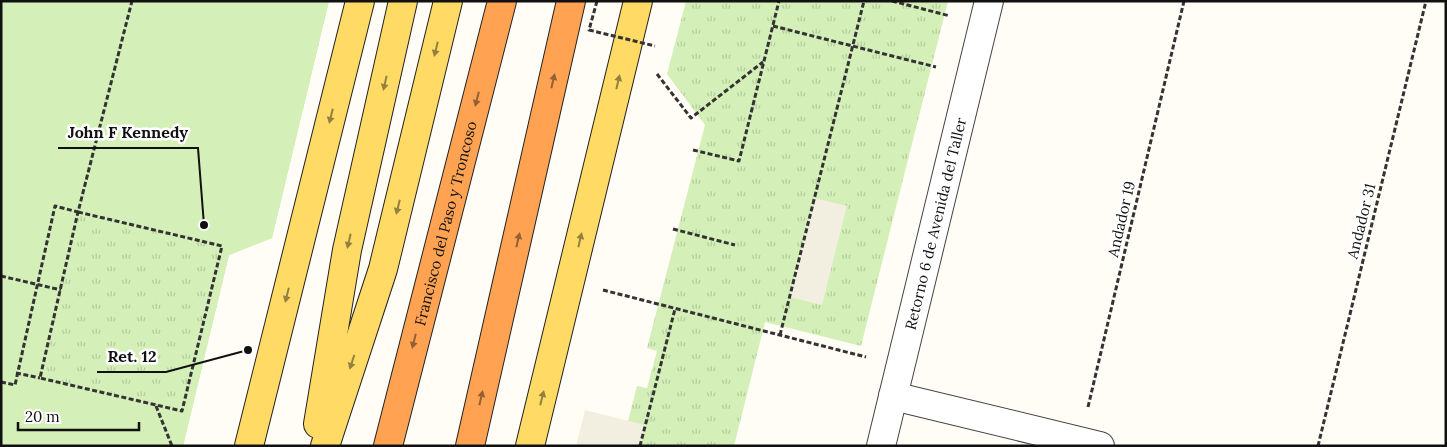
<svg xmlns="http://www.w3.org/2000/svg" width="1447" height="447" viewBox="0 0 1447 447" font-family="Lora,serif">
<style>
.grass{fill:url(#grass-tufts)}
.park{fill:#d4efb8;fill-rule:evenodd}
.plaza{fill:#f2eee0}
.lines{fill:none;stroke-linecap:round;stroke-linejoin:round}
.minor-casing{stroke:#444;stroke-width:30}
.major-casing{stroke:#222;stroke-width:30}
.highway-casing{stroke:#222;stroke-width:30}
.path{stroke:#333;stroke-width:3;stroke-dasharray:5 2.5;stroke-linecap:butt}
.minor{stroke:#fff;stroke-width:28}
.major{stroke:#ffdb65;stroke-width:28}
.highway{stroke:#ffa353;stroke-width:28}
.path-bridge{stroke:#333;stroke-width:3;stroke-dasharray:5 2.5;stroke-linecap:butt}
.oneway{fill:#94803f}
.oneway2{fill:#946135}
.labels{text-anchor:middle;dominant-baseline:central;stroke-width:5;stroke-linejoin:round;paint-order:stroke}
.street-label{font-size:15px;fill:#111;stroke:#fff}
.leader{fill:none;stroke:#111;stroke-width:2}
.callout-dot{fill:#111;stroke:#fff;stroke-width:2}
.callout-label{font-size:16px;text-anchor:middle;font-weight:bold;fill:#111;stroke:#fff;stroke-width:5;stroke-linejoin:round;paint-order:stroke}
</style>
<defs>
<pattern id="grass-tufts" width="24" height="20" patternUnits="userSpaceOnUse" patternTransform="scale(1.25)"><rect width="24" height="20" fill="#d4efb8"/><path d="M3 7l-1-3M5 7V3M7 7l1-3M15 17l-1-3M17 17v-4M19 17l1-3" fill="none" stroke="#b5cc9d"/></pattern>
</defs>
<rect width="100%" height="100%" fill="#fffdf5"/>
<g class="grass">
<polygon points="1,1 329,1 272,238 229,255 183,446 1,446"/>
<polygon points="686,1 948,1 861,346 765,322 734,446 640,446 645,426 628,421 637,386 647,388 657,351 647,348 705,125 667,74"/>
</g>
<path class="park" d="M1,1H329L272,238L229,255L183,446H1ZM78,212L222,246L182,411L40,378Z"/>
<g class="plaza">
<polygon points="814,198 847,206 822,305 789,297"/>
<polygon points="585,410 645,425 640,446 576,446"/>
</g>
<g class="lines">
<g class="minor-casing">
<g id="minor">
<polyline points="893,396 1100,446"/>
<path id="s1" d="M881,446L989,1"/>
</g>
</g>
<g class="major-casing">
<g id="major">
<polyline points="318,424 347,250 403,1"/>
<polyline points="249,446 360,1"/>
<polyline points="325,446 383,269 448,1"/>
<polyline points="530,446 638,1"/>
</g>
</g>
<g class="highway-casing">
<g id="highway">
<path id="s2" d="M388,446L502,1"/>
<polyline points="470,446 571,1"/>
</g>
</g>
<g class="path">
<polyline points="892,1 950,16"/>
<polyline points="773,26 936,67"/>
<polyline points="657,74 691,118 763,62"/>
<polyline points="693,150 739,161 779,1"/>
<polygon points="78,212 222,246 182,411 40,378"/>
<polyline points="673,229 735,245"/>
<polyline points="1,276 61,290"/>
<polyline points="603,290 866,357"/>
<polyline points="780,335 864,1"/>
<polyline points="16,373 40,378"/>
<polyline points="1,382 15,385 55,206 78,212 132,1"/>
<polyline points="156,406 172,446"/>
<polyline points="1088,407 1184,1"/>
<polyline points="640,446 675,309"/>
<polyline points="1318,446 1426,1"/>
</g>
<use href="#minor" class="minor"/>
<use href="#major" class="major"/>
<use href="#highway" class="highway"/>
<polyline class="path-bridge" points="597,1 589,30 655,46"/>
</g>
<defs><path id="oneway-solid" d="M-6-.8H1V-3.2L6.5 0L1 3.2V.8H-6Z" transform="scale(1.25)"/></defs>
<g class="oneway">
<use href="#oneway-solid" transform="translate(436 49) rotate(104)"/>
<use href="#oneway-solid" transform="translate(618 82) rotate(-77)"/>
<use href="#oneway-solid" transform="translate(385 83) rotate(103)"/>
<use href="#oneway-solid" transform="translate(331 116) rotate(104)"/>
<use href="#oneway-solid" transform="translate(398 207) rotate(104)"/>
<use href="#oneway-solid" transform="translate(580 240) rotate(-77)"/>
<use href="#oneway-solid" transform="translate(349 241) rotate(103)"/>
<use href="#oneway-solid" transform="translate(287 295) rotate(104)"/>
<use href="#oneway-solid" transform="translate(352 362) rotate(108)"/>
<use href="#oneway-solid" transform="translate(542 398) rotate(-76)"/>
</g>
<g class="oneway2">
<use href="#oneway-solid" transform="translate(553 81) rotate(-77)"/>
<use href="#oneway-solid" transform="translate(477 99) rotate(104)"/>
<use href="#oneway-solid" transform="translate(518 240) rotate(-77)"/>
<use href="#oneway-solid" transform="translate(414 341) rotate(104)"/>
<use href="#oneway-solid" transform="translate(481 398) rotate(-77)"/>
</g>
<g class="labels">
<g class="street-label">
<text transform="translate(1121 219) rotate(-77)">Andador 19</text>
<text transform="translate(1361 221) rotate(-76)">Andador 31</text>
<text stroke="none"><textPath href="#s2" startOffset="230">Francisco del Paso y Troncoso</textPath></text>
<text stroke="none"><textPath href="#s1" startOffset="229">Retorno 6 de Avenida del Taller</textPath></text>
</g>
</g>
<path class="leader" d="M204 225L198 148H58M248 350L166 372H97"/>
<g class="callout-dot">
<circle cx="204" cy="225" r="5"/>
<circle cx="248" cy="350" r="5"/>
</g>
<g class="callout-label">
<text x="128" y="138">John F Kennedy</text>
<text x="132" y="362">Ret. 12</text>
</g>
<rect width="1447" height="447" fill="none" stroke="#111111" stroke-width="5"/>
<path d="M18 422v8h121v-8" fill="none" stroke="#111111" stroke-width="2.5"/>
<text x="25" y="422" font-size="15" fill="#111111" stroke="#ffffff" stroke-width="4" paint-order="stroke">20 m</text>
</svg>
